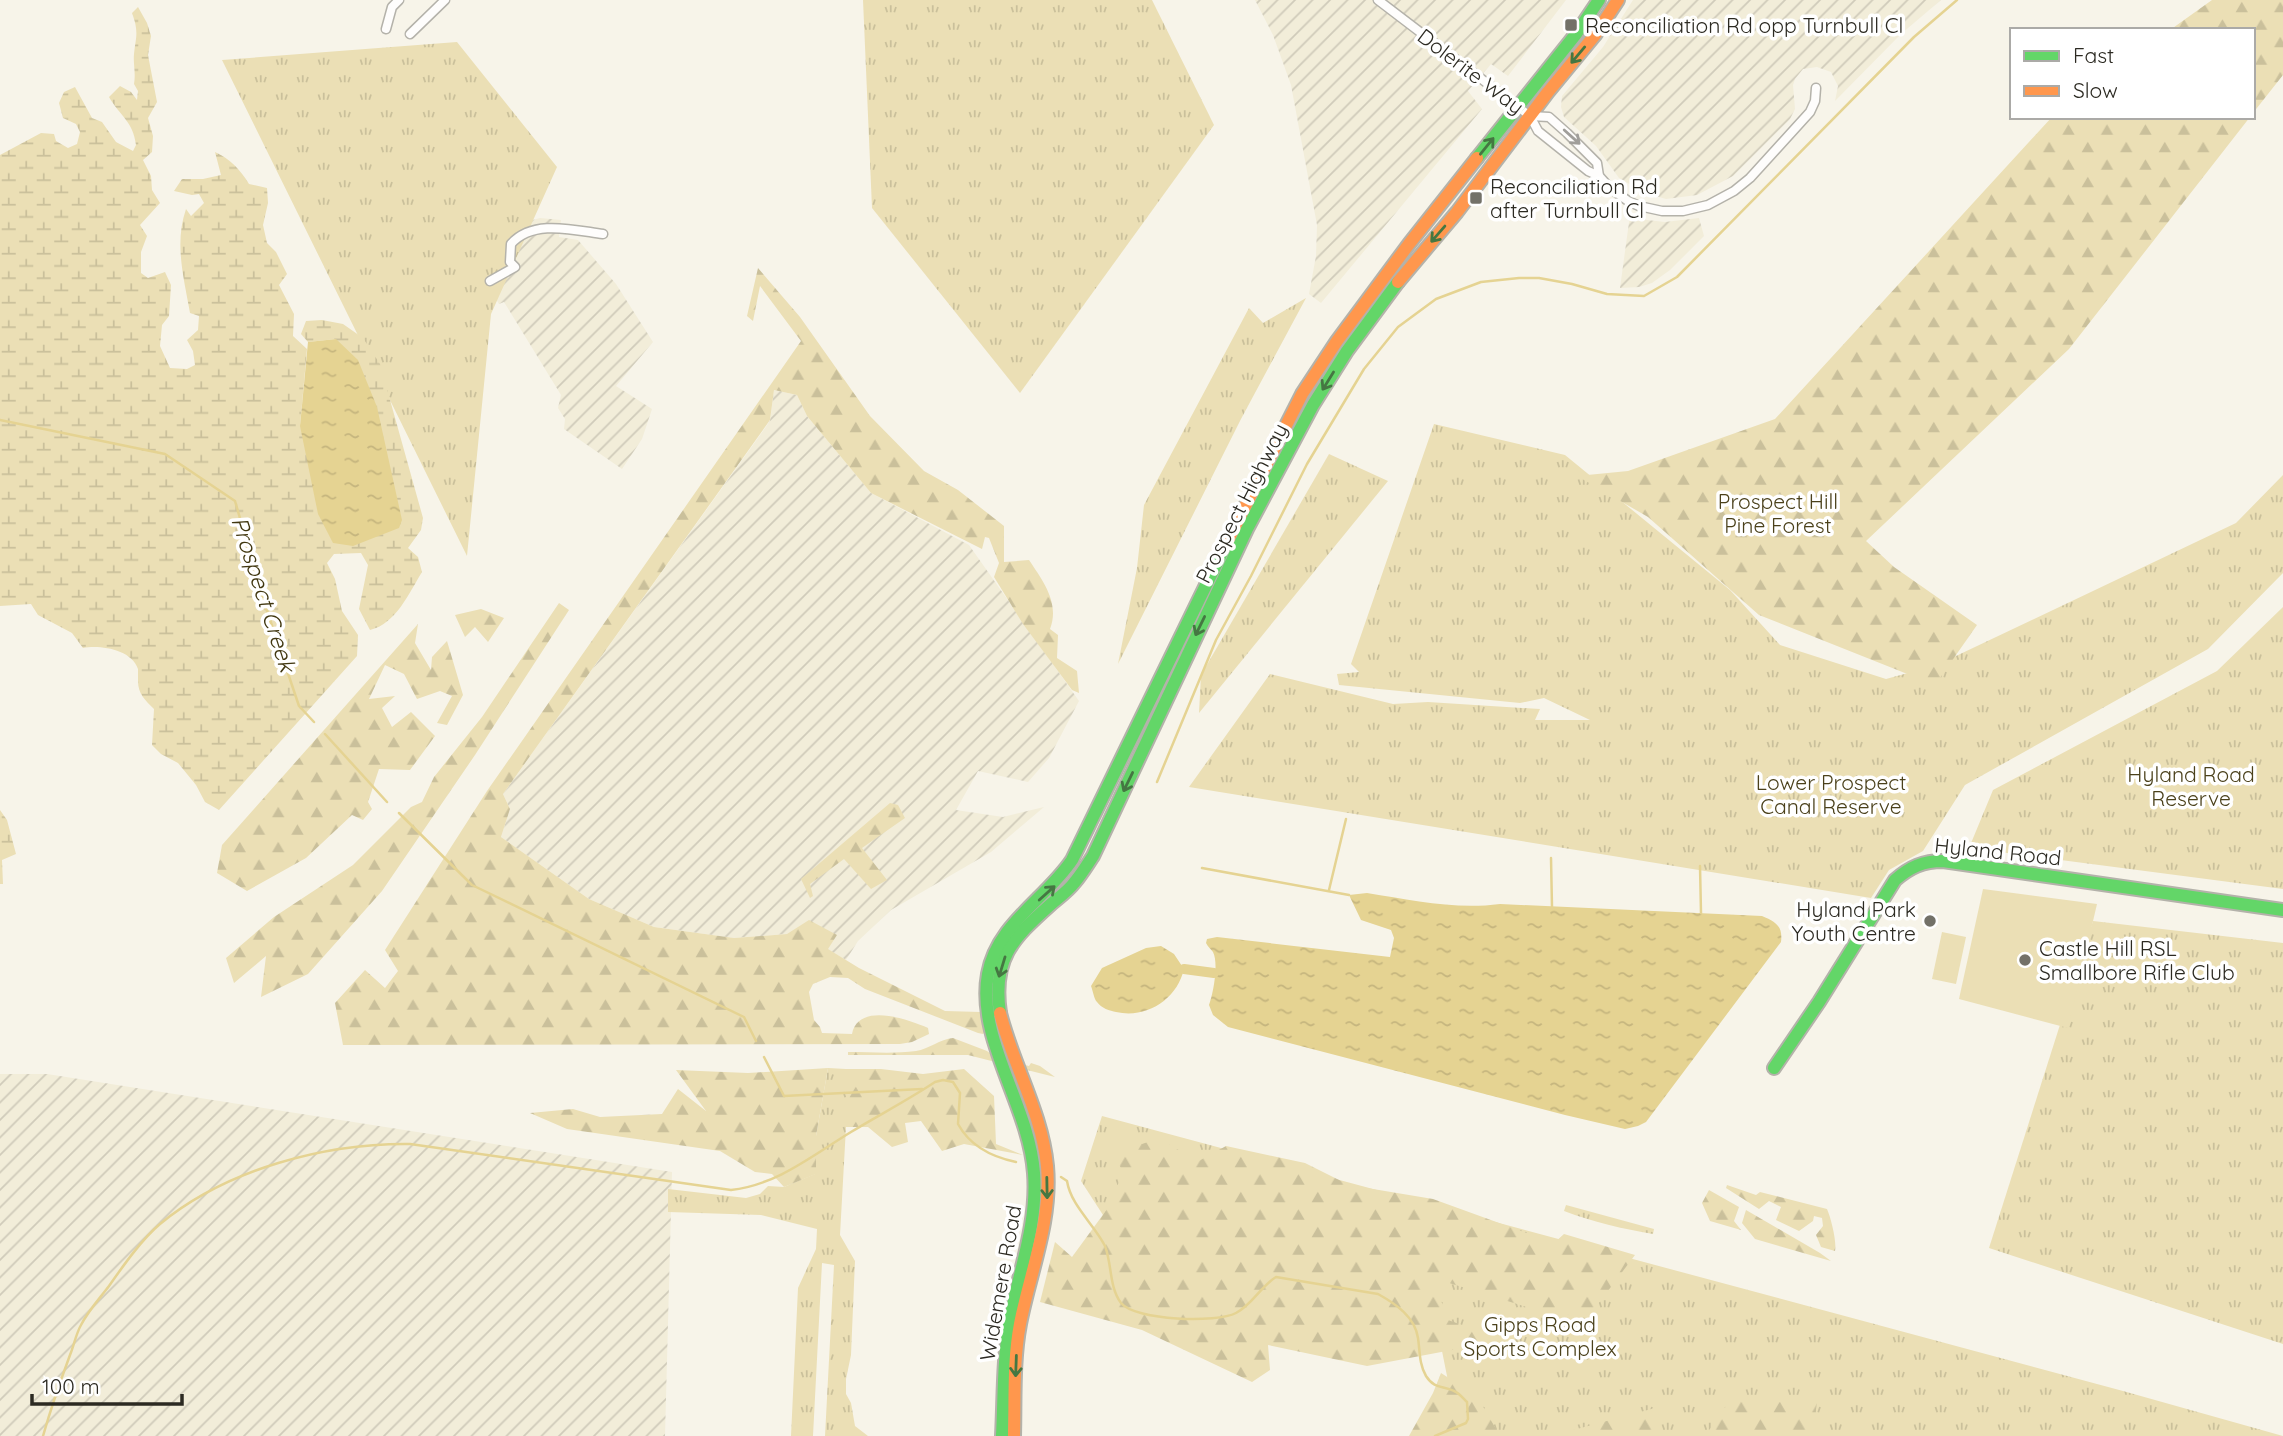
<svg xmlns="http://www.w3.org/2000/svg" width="2283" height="1436" viewBox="0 0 2283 1436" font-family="Quicksand,sans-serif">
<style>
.industrial{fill:url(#industrial-furrows)}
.grass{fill:url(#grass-tufts)}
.forest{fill:url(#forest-firs)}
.wetland{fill:url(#wetland-marsh)}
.pitch{fill:#ebdfb5}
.water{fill:url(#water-ripples)}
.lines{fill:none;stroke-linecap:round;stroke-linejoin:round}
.stream{stroke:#e5d392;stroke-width:2.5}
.canal{stroke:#e5d392;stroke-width:10}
.street-casing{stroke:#b4b2aa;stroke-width:11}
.fast-casing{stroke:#b4b2aa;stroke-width:16}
.slow-casing{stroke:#b4b2aa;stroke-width:16}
.street{stroke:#fefdfc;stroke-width:8}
.fast{stroke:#63d668;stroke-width:12}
.slow{stroke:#ff974d;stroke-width:12}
.oneway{stroke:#457742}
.oneway2{stroke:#a09e9a}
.poi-dot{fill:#737168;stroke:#fff;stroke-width:2.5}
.labels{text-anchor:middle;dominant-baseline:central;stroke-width:7;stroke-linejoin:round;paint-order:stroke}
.poi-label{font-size:21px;fill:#2c2a22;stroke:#fff;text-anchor:start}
.street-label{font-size:21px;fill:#2c2a22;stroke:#fff}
.park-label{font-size:21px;fill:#4b411b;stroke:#fff}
.water-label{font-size:23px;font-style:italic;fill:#413710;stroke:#fff}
</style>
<defs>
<pattern id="industrial-furrows" width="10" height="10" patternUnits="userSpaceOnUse" patternTransform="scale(1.75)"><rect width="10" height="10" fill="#f2edd9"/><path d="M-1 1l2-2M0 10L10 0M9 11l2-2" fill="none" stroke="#d0cbba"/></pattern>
<pattern id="grass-tufts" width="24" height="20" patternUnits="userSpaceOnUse" patternTransform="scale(1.75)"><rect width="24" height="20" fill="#ebdfb5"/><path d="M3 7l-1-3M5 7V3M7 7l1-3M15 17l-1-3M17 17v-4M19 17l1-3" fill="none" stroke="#cac09b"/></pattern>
<pattern id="forest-firs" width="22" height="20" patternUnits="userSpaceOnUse" patternTransform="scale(1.75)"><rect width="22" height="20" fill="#ebdfb5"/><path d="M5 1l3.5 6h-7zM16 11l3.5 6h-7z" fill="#cac09b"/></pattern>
<pattern id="wetland-marsh" width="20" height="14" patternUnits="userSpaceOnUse" patternTransform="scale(1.75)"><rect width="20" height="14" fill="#ebdfb5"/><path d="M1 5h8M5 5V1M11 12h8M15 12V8" fill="none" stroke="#cac09b"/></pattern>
<pattern id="water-ripples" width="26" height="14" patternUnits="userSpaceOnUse" patternTransform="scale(1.75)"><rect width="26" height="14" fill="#e5d392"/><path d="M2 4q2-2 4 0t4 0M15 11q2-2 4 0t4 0" fill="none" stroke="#c5b57e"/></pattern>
</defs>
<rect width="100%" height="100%" fill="#f7f4e9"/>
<g class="industrial">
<polygon points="1255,0 1566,0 1508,76 1491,64 1468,91 1482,109 1321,303 1309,294 1316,256 1317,225 1291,85 1273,35"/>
<polygon points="1633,0 1941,0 1901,34 1835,101 1838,86 1831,72 1817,67 1803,69 1795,79 1793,85 1795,109 1790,119 1733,176 1697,195 1666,199 1645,193 1619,178 1596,146 1564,117 1561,107 1562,96 1603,47"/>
<polygon points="1630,215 1647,220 1665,222 1699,218 1704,236 1670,270 1652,283 1639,287 1620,288"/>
<polygon points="540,218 561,220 559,237 578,240 616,284 653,342 616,386 652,409 642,439 622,469 564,429 565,419 558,408 561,395 504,302 499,304 482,277 525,222"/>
<polygon points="774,390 797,395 807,416 871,493 969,545 1079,701 1049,758 1028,782 978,771 956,810 1003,817 1044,807 991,852 891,910 858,941 846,960 827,949 837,935 787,934 734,938 654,927 589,899 501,837 510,809 503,794 770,421"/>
<polygon points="0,1074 47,1074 672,1172 665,1436 0,1436"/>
</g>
<g class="grass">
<polygon points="863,0 1152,0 1214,125 1020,393 872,208"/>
<polygon points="457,42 557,167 491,314 467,556 222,60"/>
<polygon points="1306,298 1241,419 1118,664 1137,568 1144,505 1249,308 1263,323"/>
<polygon points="1434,424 1565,455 1730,590 1780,645 1886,679 1937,665 2236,523 2283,475 2283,573 2208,649 1965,785 1923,851 1889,870 1871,898 1189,787 1270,674 1393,704 1428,702 1540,709 1535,720 1590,720 1544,698 1520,703 1339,685 1337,674 1359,672 1351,664"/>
<polygon points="1329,454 1388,481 1199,713 1201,675"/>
<polygon points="2283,607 2283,889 1969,848 1993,790 2217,671"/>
<polygon points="2093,921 2283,943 2283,1344 1989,1248"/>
<polygon points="828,1068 846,1069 846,1127 840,1235 855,1261 851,1355 846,1379 846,1394 851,1403 855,1426 868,1436 825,1436 834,1265 822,1263 813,1436 791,1436 798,1288 816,1249 817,1229 761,1215 668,1212 668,1189 746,1198 760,1194 768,1186 784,1187 815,1174 816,1136"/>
<polygon points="1102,1116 2123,1391 2283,1436 1459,1436 1440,1341 1103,1215 1081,1181"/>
<path d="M1566,1205L1654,1229L1653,1234C1623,1229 1593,1222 1564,1211Z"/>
</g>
<g class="forest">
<polygon points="2212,0 2283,0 2283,75 2253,113 2253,30 2170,30"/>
<polygon points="2052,117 2250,117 2069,349 1866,541 1894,567 1977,625 1935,685 1759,615 1648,517 1577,476 1628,471 1775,419"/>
<path d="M758,268L800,317L870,416L924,471L958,490L1004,526V562L1029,560C1043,581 1060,603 1050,629L1058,635L1057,658L1077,671L1079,693L1072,690L1023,624L994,577L999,563L989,538L985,537L982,549L871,493L807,416L797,395L774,390L770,420L503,794L510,809L501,837L589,899L654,927L734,938L787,934L809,920L837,935L828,949L859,968L945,1011L981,1012L985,1032L983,1034L978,1033L865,989L848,978L830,977L813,984L809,992L814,1020L820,1027L822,1033L852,1034C858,1002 908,1019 928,1028L929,1034L912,1042L900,1044L343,1045L335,1003L365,970L385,988L398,971L385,950L487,791L801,341L760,286L753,321L747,316Z"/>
<polygon points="559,603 569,610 475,755 382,891 308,974 261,997 266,956 234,983 226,958 274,917 353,865 411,807 422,802 434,777 482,717"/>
<polygon points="481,609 504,618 488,642 475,627 465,637 455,615"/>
<polygon points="418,624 415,643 431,670 432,657 447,641 463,695 447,725 437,723 452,696 440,691 417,699 404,674 385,665 369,699 395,696 382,708 392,727 411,712 435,736 410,770 379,769 368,802 372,809 363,820 352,815 306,858 247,891 217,873 222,845"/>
<polygon points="890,803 898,805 905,818 862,848 887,880 871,889 844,859 810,884 813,896 810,898 801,879"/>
<path d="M953,1038L987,1051L995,1057L1029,1066L1031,1063L1040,1066L1055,1077L968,1055H848V1052C870,1052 894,1054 916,1051C929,1049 940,1039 953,1038Z"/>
<polygon points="828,1068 816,1136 816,1174 784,1187 772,1174 755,1172 720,1151 567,1129 530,1113 573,1109 600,1117 662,1114 678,1089 706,1111 676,1070 748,1073"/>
<polygon points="846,1069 881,1069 923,1074 964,1069 994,1096 996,1144 1023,1155 964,1144 942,1151 921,1121 905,1123 908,1142 892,1147 868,1127 846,1127"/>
<polygon points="1116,1135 1142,1144 1160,1138 1197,1162 1226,1146 1305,1163 1349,1185 1433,1199 1554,1243 1564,1234 1635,1255 1589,1316 1543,1312 1433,1278 1448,1320 1487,1334 1489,1343 1367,1366 1268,1345 1270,1370 1252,1382 1142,1330 1040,1302 1055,1242 1072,1257 1113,1201 1122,1171 1112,1147"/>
<path d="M1727,1185L1756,1195L1760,1192L1827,1209C1831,1218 1837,1242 1835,1251L1821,1247L1816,1235L1823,1226L1822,1218L1814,1216L1813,1221L1799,1231L1776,1220L1781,1207L1769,1201L1759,1209L1726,1188Z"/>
<polygon points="1709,1190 1739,1207 1734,1221 1741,1230 1710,1221 1702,1203"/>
<polygon points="1746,1210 1820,1253 1831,1261 1755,1239 1742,1223"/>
<polygon points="1441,1373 1477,1396 1500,1436 1409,1436 1433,1393"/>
<polygon points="1818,1396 1812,1436 1705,1436 1731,1399 1772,1403"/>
<polygon points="1655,1408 1657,1436 1551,1436"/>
</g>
<g class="wetland">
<path d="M138,7L147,23L151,36L148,55L157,102L148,118L153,136L152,152L143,160L151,176L152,190L160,203L140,225L147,236L141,252V273L148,278L165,272L171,285L169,316L162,325L160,346L170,368L187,369L195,365L193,351L187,340L198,330L199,316L190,313C184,278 174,244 186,209L191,216L204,203L199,194L192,195L174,191L182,179H203L221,175L215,152C230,159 240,169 249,184L267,188L268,203L263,225L267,243L276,252L287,274L279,285L294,314L293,336L307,349L300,426L336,339L308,342L301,334L306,321L322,320L343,324L363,338L380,364L423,518L421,530L408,548L418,557L422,572C409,593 396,624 370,630L359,609L368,565L361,553L334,554L327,563L335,579L342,611L358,635L357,656L219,810L205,802L196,785L178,763L161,754L152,745L154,709C145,700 138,694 138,681C138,680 138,670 138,669C131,649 100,645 83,648L72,633L38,615L31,604L0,606V155L41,133L54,134L56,141L68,148L77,144L80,132L76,124L63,118L59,103L64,92L75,87L92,118L102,122L116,142L133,151L136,145C133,121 120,116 109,97L120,86L131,92L137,100L138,91L134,84C136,73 133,64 134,54C136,36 139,32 132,13Z"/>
<polygon points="0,810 7,820 16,854 2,860 3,884 0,884"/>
</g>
<g class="pitch">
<polygon points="1983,889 2097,904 2068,1028 1959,999"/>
<polygon points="1942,932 1966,937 1956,984 1932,979"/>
</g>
<g class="water">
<polygon points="336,339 358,360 377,407 402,520 399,528 353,546 333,543 318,514 300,426 308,342"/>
<path d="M1367,893C1412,900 1455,910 1500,904L1762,916C1776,922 1783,926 1781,942L1646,1122L1638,1126L1625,1129L1565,1115L1228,1027L1213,1015L1209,1005C1213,994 1219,964 1213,952C1211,949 1208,947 1206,943L1207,939L1217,937L1390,957L1394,938L1391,930L1361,920L1349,895Z"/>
<path d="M1161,946L1174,954L1184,969C1177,999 1147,1019 1116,1012C1110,1011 1101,1008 1097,1002C1094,999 1093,991 1091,986L1102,968L1146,948Z"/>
</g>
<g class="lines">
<g class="stream">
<polyline points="0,420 165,454 235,501 266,608 299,706 314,722"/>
<polyline points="325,734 387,802"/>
<polyline points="1157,782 1216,640 1251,576 1307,464 1364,369 1398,327 1436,299 1481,282 1519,278 1539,278 1572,284 1607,294 1644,296 1677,277 1914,37 1957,0"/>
<polyline points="399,813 472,885 744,1017 756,1041"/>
<polyline points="1551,858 1552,907"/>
<polyline points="1700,866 1701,913"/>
<polyline points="1202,868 1349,895"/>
<polyline points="1329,890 1346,819"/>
<polyline points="764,1057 784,1096 922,1089"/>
<path d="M1061,1177L1067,1181C1071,1206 1094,1224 1105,1246C1112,1264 1109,1287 1121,1303C1136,1321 1217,1323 1236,1313C1252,1305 1261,1286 1276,1277L1378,1294C1396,1304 1415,1317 1418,1338C1420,1351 1419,1364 1426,1376C1435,1390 1443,1385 1454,1391C1459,1393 1463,1398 1467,1402L1468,1419L1466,1423L1435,1436"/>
<path d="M43,1436C51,1408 60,1382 70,1355C74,1345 76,1334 81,1325C88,1311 100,1298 109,1286C123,1266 142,1239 160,1224C227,1169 325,1143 410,1144L731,1190C777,1185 813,1155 851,1132C879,1115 908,1100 935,1082L943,1080L953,1082L960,1093L958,1124C970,1146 992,1157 1016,1162"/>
</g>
<polyline class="canal" points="1184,969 1214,973"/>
<g class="street-casing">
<g id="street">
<polyline points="1378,0 1530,116 1538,131 1588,171 1599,176 1609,187 1628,201 1639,206 1662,211 1683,211 1708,205 1734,191 1750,178 1810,112 1815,101 1816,88"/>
<polyline points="386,29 392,7 399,0"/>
<polyline points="410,34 445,0"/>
<polyline points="1530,116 1549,117 1567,133 1597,163 1599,176"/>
<path d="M490,281L515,267L510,262L511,244C533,219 573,230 603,234"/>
</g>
</g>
<g class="fast-casing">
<g id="fast">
<polyline points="1477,158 1576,34 1599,0"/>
<path d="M1000,1013C992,959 1012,939 1050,905C1058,898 1068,891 1074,883C1081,875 1087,865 1093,856L1247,529L1313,405L1347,351L1398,282"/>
<path d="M1774,1068L1819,1002L1895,880C1910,867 1923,861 1943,861L2283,910"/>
<path d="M1002,1436C1004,1397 1003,1358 1010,1319C1019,1271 1038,1223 1034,1173C1029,1105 976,1039 988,974C997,924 1046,899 1072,860L1227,542"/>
</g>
</g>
<g class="slow-casing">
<g id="slow">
<polyline points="1398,282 1457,212 1548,92 1595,35 1618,0"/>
<polyline points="1227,542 1302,394 1337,341 1409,244 1477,158"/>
<path d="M1000,1013C1013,1065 1042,1113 1047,1166C1052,1221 1030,1272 1020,1324C1013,1361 1015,1399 1014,1436"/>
</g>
</g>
<use href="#street" class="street"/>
<use href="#fast" class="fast"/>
<use href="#slow" class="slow"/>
</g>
<defs><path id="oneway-shaft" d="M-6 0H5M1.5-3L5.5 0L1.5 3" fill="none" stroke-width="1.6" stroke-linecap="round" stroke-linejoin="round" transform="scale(1.75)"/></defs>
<g class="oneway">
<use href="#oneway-shaft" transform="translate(1578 55) rotate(130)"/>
<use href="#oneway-shaft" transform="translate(1487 146) rotate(-51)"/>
<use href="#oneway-shaft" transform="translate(1438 234) rotate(131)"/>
<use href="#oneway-shaft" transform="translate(1328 381) rotate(122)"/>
<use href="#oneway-shaft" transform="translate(1200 626) rotate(116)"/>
<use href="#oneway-shaft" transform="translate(1128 782) rotate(116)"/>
<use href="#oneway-shaft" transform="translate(1047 893) rotate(-42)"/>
<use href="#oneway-shaft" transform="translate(1002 967) rotate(107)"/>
<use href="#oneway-shaft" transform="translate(1047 1188) rotate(89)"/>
<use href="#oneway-shaft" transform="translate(1016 1366) rotate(92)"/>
</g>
<use class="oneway2" href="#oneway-shaft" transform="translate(1572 137) rotate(42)"/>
<g class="poi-dot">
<rect x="1564" y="18" width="14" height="14" rx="3.5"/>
<rect x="1469" y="191" width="14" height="14" rx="3.5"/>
<circle cx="1930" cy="921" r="7"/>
<circle cx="2025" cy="960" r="7"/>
</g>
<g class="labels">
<g class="poi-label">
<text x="1585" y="25">Reconciliation Rd opp Turnbull Cl</text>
<text x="1490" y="186">Reconciliation Rd<tspan x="1490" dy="24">after Turnbull Cl</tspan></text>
<text x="1916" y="909" text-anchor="end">Hyland Park<tspan x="1916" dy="24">Youth Centre</tspan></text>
<text x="2039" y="948">Castle Hill RSL<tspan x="2039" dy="24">Smallbore Rifle Club</tspan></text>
</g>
<g class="street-label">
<text transform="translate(1471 71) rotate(37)">Dolerite Way</text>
<text transform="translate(1241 503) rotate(-63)">Prospect Highway</text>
<text transform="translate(1998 851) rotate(6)">Hyland Road</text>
<text transform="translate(1000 1283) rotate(-80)">Widemere Road</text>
</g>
<g class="park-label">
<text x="1778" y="501">Prospect Hill<tspan x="1778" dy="24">Pine Forest</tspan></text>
<text x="2191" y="774">Hyland Road<tspan x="2191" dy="24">Reserve</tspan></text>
<text x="1831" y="782">Lower Prospect<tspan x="1831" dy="24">Canal Reserve</tspan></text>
<text x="1540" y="1324">Gipps Road<tspan x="1540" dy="24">Sports Complex</tspan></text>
</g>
<g class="water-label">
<text transform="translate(264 594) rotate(72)">Prospect Creek</text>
</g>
</g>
<rect x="2010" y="28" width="245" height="91" fill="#ffffff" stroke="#abaaa7" stroke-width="2"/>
<rect x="2024" y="51" width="35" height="10" fill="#63d668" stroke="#abaaa7" stroke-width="2"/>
<text x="2073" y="63" font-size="21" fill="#2c2a22">Fast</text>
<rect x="2024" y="86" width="35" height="10" fill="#ff974d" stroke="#abaaa7" stroke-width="2"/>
<text x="2073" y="98" font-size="21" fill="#2c2a22">Slow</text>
<path d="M32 1394v10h150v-10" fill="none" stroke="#2c2a22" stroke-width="3.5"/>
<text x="42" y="1394" font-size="21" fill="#2c2a22" stroke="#ffffff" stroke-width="5" paint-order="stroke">100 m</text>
</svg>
